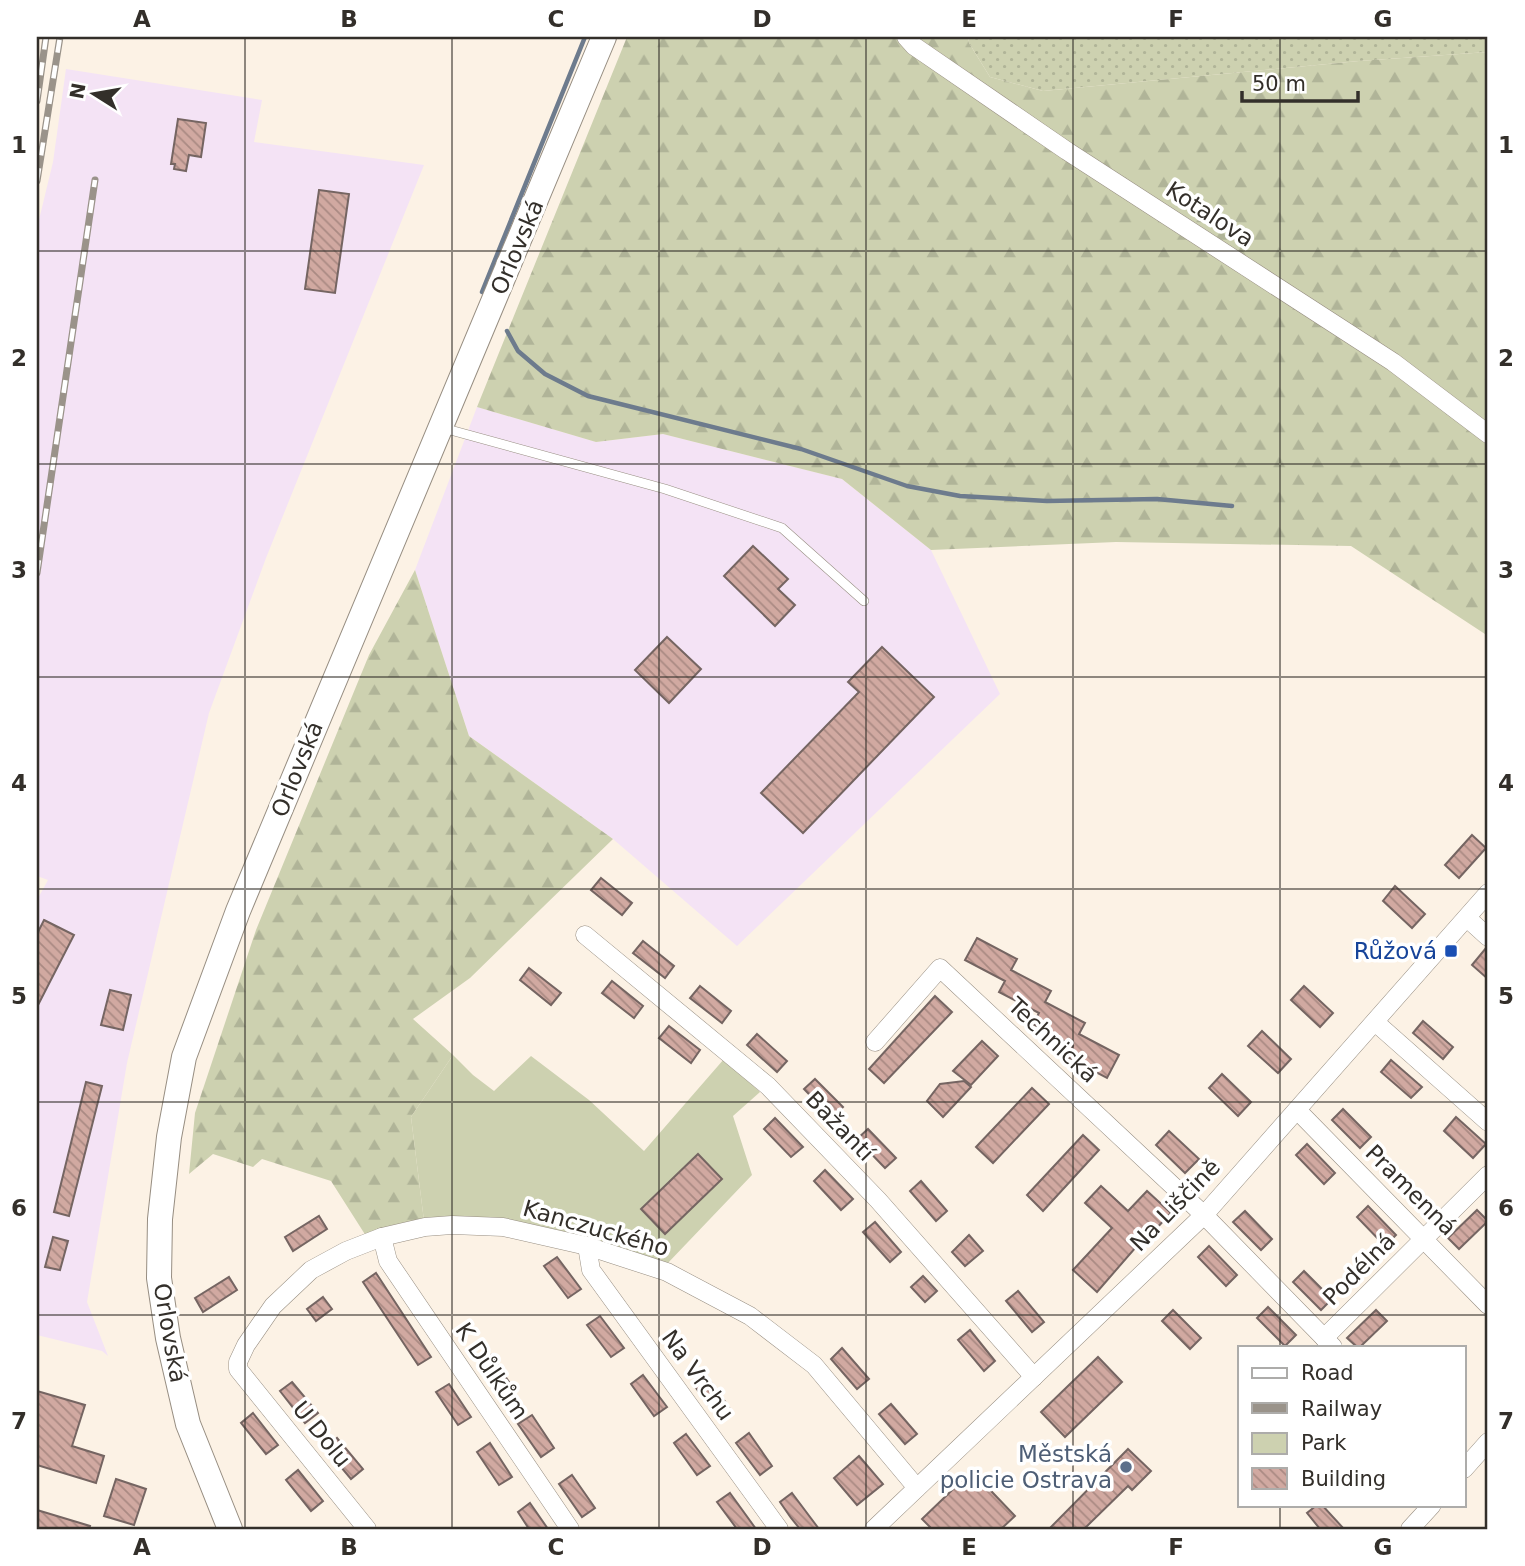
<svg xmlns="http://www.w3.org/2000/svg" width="1525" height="1566" viewBox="0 0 1525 1566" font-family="'DejaVu Sans',sans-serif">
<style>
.industrial{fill:#f4e3f5}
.grass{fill:url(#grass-dots)}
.forest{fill:url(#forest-firs)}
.park{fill:#cdd1b0}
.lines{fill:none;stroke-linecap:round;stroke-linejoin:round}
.stream{stroke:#6d7b8d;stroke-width:4.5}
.building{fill:url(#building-back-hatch);stroke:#756562;stroke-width:2}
.lane-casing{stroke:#978e82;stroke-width:10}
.street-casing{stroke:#978e82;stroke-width:19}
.secondary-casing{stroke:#978e82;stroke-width:26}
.lane{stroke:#fff;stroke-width:9}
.street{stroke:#fff;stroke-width:18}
.secondary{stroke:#fff;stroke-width:24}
.rail-casing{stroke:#9a938a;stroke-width:7}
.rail{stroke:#fff;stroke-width:4.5;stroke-dasharray:13;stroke-linecap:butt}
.grid{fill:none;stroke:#332f2a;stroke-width:2;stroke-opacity:0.55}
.transit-dot{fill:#1a4fb4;stroke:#fff;stroke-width:2.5}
.service-dot{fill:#5c6f8a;stroke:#fff;stroke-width:2.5}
.labels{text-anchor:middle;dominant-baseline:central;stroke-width:7;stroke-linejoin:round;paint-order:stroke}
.street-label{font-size:23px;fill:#332f2a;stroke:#fff}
.transit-label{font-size:23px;fill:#164399;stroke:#fff;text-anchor:end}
.service-label{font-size:23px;fill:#4e5e75;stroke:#fff;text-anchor:end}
.neatline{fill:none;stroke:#332f2a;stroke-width:2.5}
.grid-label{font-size:23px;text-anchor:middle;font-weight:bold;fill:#332f2a}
</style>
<defs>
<pattern id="grass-dots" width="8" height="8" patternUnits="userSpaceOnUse" patternTransform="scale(1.75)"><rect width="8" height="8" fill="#cdd1b0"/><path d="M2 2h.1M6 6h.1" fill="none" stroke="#b0b498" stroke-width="1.8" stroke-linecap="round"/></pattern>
<pattern id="forest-firs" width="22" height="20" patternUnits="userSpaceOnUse" patternTransform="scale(1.75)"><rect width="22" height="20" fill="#cdd1b0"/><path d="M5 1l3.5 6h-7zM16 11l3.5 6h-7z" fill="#b0b498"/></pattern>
<pattern id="building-back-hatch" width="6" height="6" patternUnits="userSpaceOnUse" patternTransform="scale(1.75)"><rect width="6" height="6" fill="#d1a9a1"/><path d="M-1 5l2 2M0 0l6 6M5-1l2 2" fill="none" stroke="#aa8a83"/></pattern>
</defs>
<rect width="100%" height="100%" fill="#fcf2e5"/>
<g class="industrial">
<polygon points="66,69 262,100 254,142 424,165 266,558 209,713 127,1063 87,1302 108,1356 102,1351 37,1335 37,900 48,880 37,876 37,228 53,162"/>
<polygon points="477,407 596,442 663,434 842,479 931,550 1000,694 737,946 613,839 469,736 415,570"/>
</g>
<polygon class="grass" points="968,37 1488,37 1488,52 1359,61 1043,91 990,77 969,43"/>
<g class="forest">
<polygon points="627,37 968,37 969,43 990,77 1043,91 1359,61 1488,52 1488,636 1351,546 1116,542 931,550 842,479 663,434 596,442 477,407"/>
<polygon points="415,570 469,736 613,839 470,978 413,1019 453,1055 411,1117 424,1221 366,1236 331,1181 262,1159 253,1167 213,1154 189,1174 195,1113 256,930 369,655"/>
</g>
<polygon class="park" points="453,1055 473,1075 494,1091 531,1056 589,1100 644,1151 724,1059 760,1092 733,1116 752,1175 666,1265 424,1221 411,1117"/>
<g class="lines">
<g class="stream">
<polyline points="482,292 585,37"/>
<polyline points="507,331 518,351 545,374 588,396 801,449 907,486 960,496 1047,501 1157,499 1232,506"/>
</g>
</g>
<g class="building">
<polygon points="178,119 206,123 201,157 189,155 186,171 174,169 175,164 171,164"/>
<polygon points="319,190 349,194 335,293 305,289"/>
<polygon points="753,546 788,579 778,589 795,605 775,626 724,576"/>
<polygon points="667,637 701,669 669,703 635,670"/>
<polygon points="882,647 934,697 803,833 761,793 859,692 848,682"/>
<polygon points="1472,835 1486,848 1459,878 1445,865"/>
<polygon points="601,878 632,903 622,915 591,890"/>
<polygon points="1395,886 1425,914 1412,928 1383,901"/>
<polygon points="44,920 74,935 37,1007 37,934"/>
<polygon points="977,938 1017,959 1011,970 1051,991 1045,1002 1085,1023 1079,1034 1119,1055 1107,1078 1067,1057 1073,1046 1033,1024 1039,1013 999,992 1005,981 965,960"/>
<polygon points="643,941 674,966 665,978 633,953"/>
<polygon points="1486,948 1488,948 1488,979 1472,965"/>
<polygon points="529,968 561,993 551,1005 520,980"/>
<polygon points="612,981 643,1006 634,1018 602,993"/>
<polygon points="700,986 731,1011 722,1023 690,998"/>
<polygon points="1304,986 1333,1013 1320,1027 1291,1000"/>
<polygon points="110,990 131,995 123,1030 101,1025"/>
<polygon points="935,996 952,1012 884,1083 869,1069"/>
<polygon points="1423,1021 1453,1047 1443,1059 1413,1033"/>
<polygon points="669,1026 700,1050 691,1063 659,1038"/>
<polygon points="1262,1031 1291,1059 1278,1073 1248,1046"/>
<polygon points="757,1034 787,1061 777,1072 747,1045"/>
<polygon points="982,1041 998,1056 971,1085 953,1071"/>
<polygon points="1391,1060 1422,1087 1411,1098 1381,1072"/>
<polygon points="1222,1074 1251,1102 1238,1116 1209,1088"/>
<polygon points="815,1079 843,1107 832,1118 804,1089"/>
<polygon points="964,1081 971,1087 943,1117 927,1101 940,1084"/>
<polygon points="86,1082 102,1086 69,1216 54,1212"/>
<polygon points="1032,1088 1049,1104 993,1163 976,1147"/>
<polygon points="1343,1109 1371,1137 1360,1148 1332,1120"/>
<polygon points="1456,1117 1486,1144 1473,1158 1444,1131"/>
<polygon points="775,1118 803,1147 791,1157 764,1129"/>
<polygon points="868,1129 896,1158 885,1168 857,1139"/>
<polygon points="1169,1131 1199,1159 1185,1173 1156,1145"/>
<polygon points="1083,1135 1099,1150 1043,1211 1027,1195"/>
<polygon points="1307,1144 1335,1173 1324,1184 1296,1155"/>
<polygon points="698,1154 722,1179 665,1234 641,1209"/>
<polygon points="825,1170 853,1199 841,1210 814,1181"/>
<polygon points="921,1181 947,1211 936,1221 910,1191"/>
<polygon points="1101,1186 1128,1211 1147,1191 1171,1213 1151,1234 1149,1232 1097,1292 1073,1270 1112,1228 1085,1203"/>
<polygon points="1368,1206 1396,1235 1385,1246 1357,1217"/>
<polygon points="1477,1210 1488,1221 1459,1249 1448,1238"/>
<polygon points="1245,1211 1272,1239 1261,1250 1233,1222"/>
<polygon points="319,1216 327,1229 293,1251 285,1237"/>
<polygon points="875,1222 901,1252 890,1262 863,1232"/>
<polygon points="969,1235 983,1251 965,1266 952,1252"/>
<polygon points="53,1237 68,1241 60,1270 45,1267"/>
<polygon points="1209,1246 1237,1275 1226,1286 1198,1257"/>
<polygon points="557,1257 581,1289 568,1298 544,1266"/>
<polygon points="1304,1271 1332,1299 1321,1310 1293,1282"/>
<polygon points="376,1273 431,1357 418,1365 363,1282"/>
<polygon points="923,1276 937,1291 925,1302 911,1287"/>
<polygon points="229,1277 237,1290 203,1312 195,1298"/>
<polygon points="1018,1291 1044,1322 1032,1332 1006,1301"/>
<polygon points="323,1297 332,1309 316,1321 307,1309"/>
<polygon points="1268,1307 1296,1335 1285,1346 1257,1318"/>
<polygon points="1173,1310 1201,1338 1190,1349 1162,1321"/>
<polygon points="1376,1310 1387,1321 1360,1347 1357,1347 1347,1338"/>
<polygon points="600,1316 624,1348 611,1357 587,1325"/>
<polygon points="970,1330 995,1361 984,1371 958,1340"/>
<polygon points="842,1348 869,1379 857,1389 831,1359"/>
<polygon points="491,1355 513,1388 500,1397 478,1364"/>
<polygon points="1098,1357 1122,1382 1065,1437 1041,1412"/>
<polygon points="705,1374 729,1407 717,1416 693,1384"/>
<polygon points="643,1375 667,1407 654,1416 631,1384"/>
<polygon points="292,1382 318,1413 305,1423 280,1391"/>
<polygon points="449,1384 471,1417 458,1425 436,1392"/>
<polygon points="37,1391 85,1405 72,1446 104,1456 96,1483 37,1465"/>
<polygon points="891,1404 917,1434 905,1444 879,1414"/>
<polygon points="253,1413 278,1445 266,1454 241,1423"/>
<polygon points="532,1415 554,1448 541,1457 518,1424"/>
<polygon points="749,1433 772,1466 760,1475 736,1443"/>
<polygon points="686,1434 710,1466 697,1475 674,1443"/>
<polygon points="337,1438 363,1469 351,1479 325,1448"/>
<polygon points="490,1443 512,1477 499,1485 477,1452"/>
<polygon points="1128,1449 1151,1471 1132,1490 1128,1486 1084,1529 1049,1529"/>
<polygon points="859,1456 883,1484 857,1505 834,1478"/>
<polygon points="298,1470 323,1501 311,1511 286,1480"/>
<polygon points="972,1471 1015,1516 1001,1529 932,1529 922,1519"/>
<polygon points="572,1475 595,1508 582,1517 559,1484"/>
<polygon points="116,1479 146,1489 134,1525 104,1516"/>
<polygon points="730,1493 756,1529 737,1529 717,1502"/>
<polygon points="792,1493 819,1529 800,1529 791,1518 780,1502"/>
<polygon points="530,1503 548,1529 529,1529 518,1512"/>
<polygon points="1317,1505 1322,1505 1344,1529 1320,1529 1307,1513"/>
<polygon points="37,1510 90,1526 89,1529 37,1529"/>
</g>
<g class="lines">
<g class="lane-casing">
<polyline id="lane" points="443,428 665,489 782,528 864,601"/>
</g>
<g class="street-casing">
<g id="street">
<polyline points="906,37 914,46 1067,151 1393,362 1488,434"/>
<polyline points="1467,918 1488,937"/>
<polyline points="585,935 768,1086 878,1200 1034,1377"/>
<polyline points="1375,1022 1488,1122"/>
<polyline points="875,1042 940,968 1204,1215 1333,1347"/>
<polyline points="1297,1110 1488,1305"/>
<polyline points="382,1237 388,1261 570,1529"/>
<polyline points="587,1246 591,1270 779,1529"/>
<polyline points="1324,1338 1488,1175"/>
<polyline points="1464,1469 1488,1442"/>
<polyline points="367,1529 238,1369 238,1362 246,1345 273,1306 311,1270 346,1251 382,1237 425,1227 452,1225 503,1227 587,1246 667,1272 750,1316 814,1365 917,1488"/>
<polyline points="874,1529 1204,1215 1488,893"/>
<polyline points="1410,1529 1432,1505"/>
</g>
</g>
<g class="secondary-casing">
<polyline id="secondary" points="230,1529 188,1424 168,1338 159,1278 160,1219 169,1137 184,1057 238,911 604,37"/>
</g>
<use href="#lane" class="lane"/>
<use href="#street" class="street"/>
<use href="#secondary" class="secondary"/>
<g class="rail-casing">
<g id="rail">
<polyline points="37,101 46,37"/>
<polyline points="37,181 60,37"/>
<polyline points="37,573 95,180"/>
</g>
</g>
<use href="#rail" class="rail"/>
</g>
<path class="grid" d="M245,37V1529M452,37V1529M659,37V1529M866,37V1529M1073,37V1529M1280,37V1347M37,251H1488M37,464H1488M37,677H1488M37,889H1488M37,1102H1488M37,1315H1488M1280,1505V1529"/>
<rect class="transit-dot" x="1444" y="944" width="14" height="14" rx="3.5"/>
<circle class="service-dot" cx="1126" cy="1467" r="7"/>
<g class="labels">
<g class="street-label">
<text transform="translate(1210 214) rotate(33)">Kotalova</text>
<text transform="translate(517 247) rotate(-67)">Orlovská</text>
<text transform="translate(297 769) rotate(-68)">Orlovská</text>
<text transform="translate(1053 1040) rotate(43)">Technická</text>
<text transform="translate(840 1126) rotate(46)">Bažantí</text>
<text transform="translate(1411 1190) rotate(45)">Pramenná</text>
<text transform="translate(1175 1205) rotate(-46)">Na Liščině</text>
<text transform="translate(596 1228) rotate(16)">Kanczuckého</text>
<text transform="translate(1359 1269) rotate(-45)">Podélná</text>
<text transform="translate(170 1333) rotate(80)">Orlovská</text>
<text transform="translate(492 1371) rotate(56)">K Důlkům</text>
<text transform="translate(698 1375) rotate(54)">Na Vrchu</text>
<text transform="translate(322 1434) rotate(51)">U Dolu</text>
</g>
<g class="transit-label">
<text x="1437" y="951">Růžová</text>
</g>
<g class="service-label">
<text x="1112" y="1454">Městská<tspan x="1112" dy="26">policie Ostrava</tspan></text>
</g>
</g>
<rect width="1525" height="1566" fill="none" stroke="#ffffff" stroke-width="77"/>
<rect x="1238" y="1346" width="228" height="161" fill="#ffffff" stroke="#adacaa" stroke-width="2"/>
<rect x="1252" y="1368" width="35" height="10" fill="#ffffff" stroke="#adacaa" stroke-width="2"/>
<text x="1301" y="1380" font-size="21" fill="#332f2a">Road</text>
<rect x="1252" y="1403" width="35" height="10" fill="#9a938a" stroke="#adacaa" stroke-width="2"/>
<text x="1301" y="1416" font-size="21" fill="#332f2a">Railway</text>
<rect x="1252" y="1433" width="35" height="21" fill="#cdd1b0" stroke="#adacaa" stroke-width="2"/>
<text x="1301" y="1450" font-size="21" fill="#332f2a">Park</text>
<rect x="1252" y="1468" width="35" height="21" fill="url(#building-back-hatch)" stroke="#adacaa" stroke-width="2"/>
<text x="1301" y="1486" font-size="21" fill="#332f2a">Building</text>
<g transform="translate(94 94) rotate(281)" stroke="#ffffff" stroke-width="5" paint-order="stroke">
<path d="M0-5L12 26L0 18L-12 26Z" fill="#332f2a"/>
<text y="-10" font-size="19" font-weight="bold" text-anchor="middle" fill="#332f2a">N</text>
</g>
<path d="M1242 91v10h116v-10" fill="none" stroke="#332f2a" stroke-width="3.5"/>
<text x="1252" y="91" font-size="21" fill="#332f2a" stroke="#ffffff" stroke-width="5" paint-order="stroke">50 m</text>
<rect x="38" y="38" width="1448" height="1490" class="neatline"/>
<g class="grid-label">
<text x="142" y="27">A</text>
<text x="349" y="27">B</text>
<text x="556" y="27">C</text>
<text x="762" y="27">D</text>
<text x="969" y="27">E</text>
<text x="1176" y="27">F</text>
<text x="1383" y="27">G</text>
<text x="19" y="153">1</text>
<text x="1506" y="153">1</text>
<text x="19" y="366">2</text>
<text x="1506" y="366">2</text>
<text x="19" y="578">3</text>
<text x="1506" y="578">3</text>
<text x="19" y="791">4</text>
<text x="1506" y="791">4</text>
<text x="19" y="1004">5</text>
<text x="1506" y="1004">5</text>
<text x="19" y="1216">6</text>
<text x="1506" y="1216">6</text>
<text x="19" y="1429">7</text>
<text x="1506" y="1429">7</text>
<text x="142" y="1555">A</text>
<text x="349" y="1555">B</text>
<text x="556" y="1555">C</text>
<text x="762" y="1555">D</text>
<text x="969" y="1555">E</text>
<text x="1176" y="1555">F</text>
<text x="1383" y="1555">G</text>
</g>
</svg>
